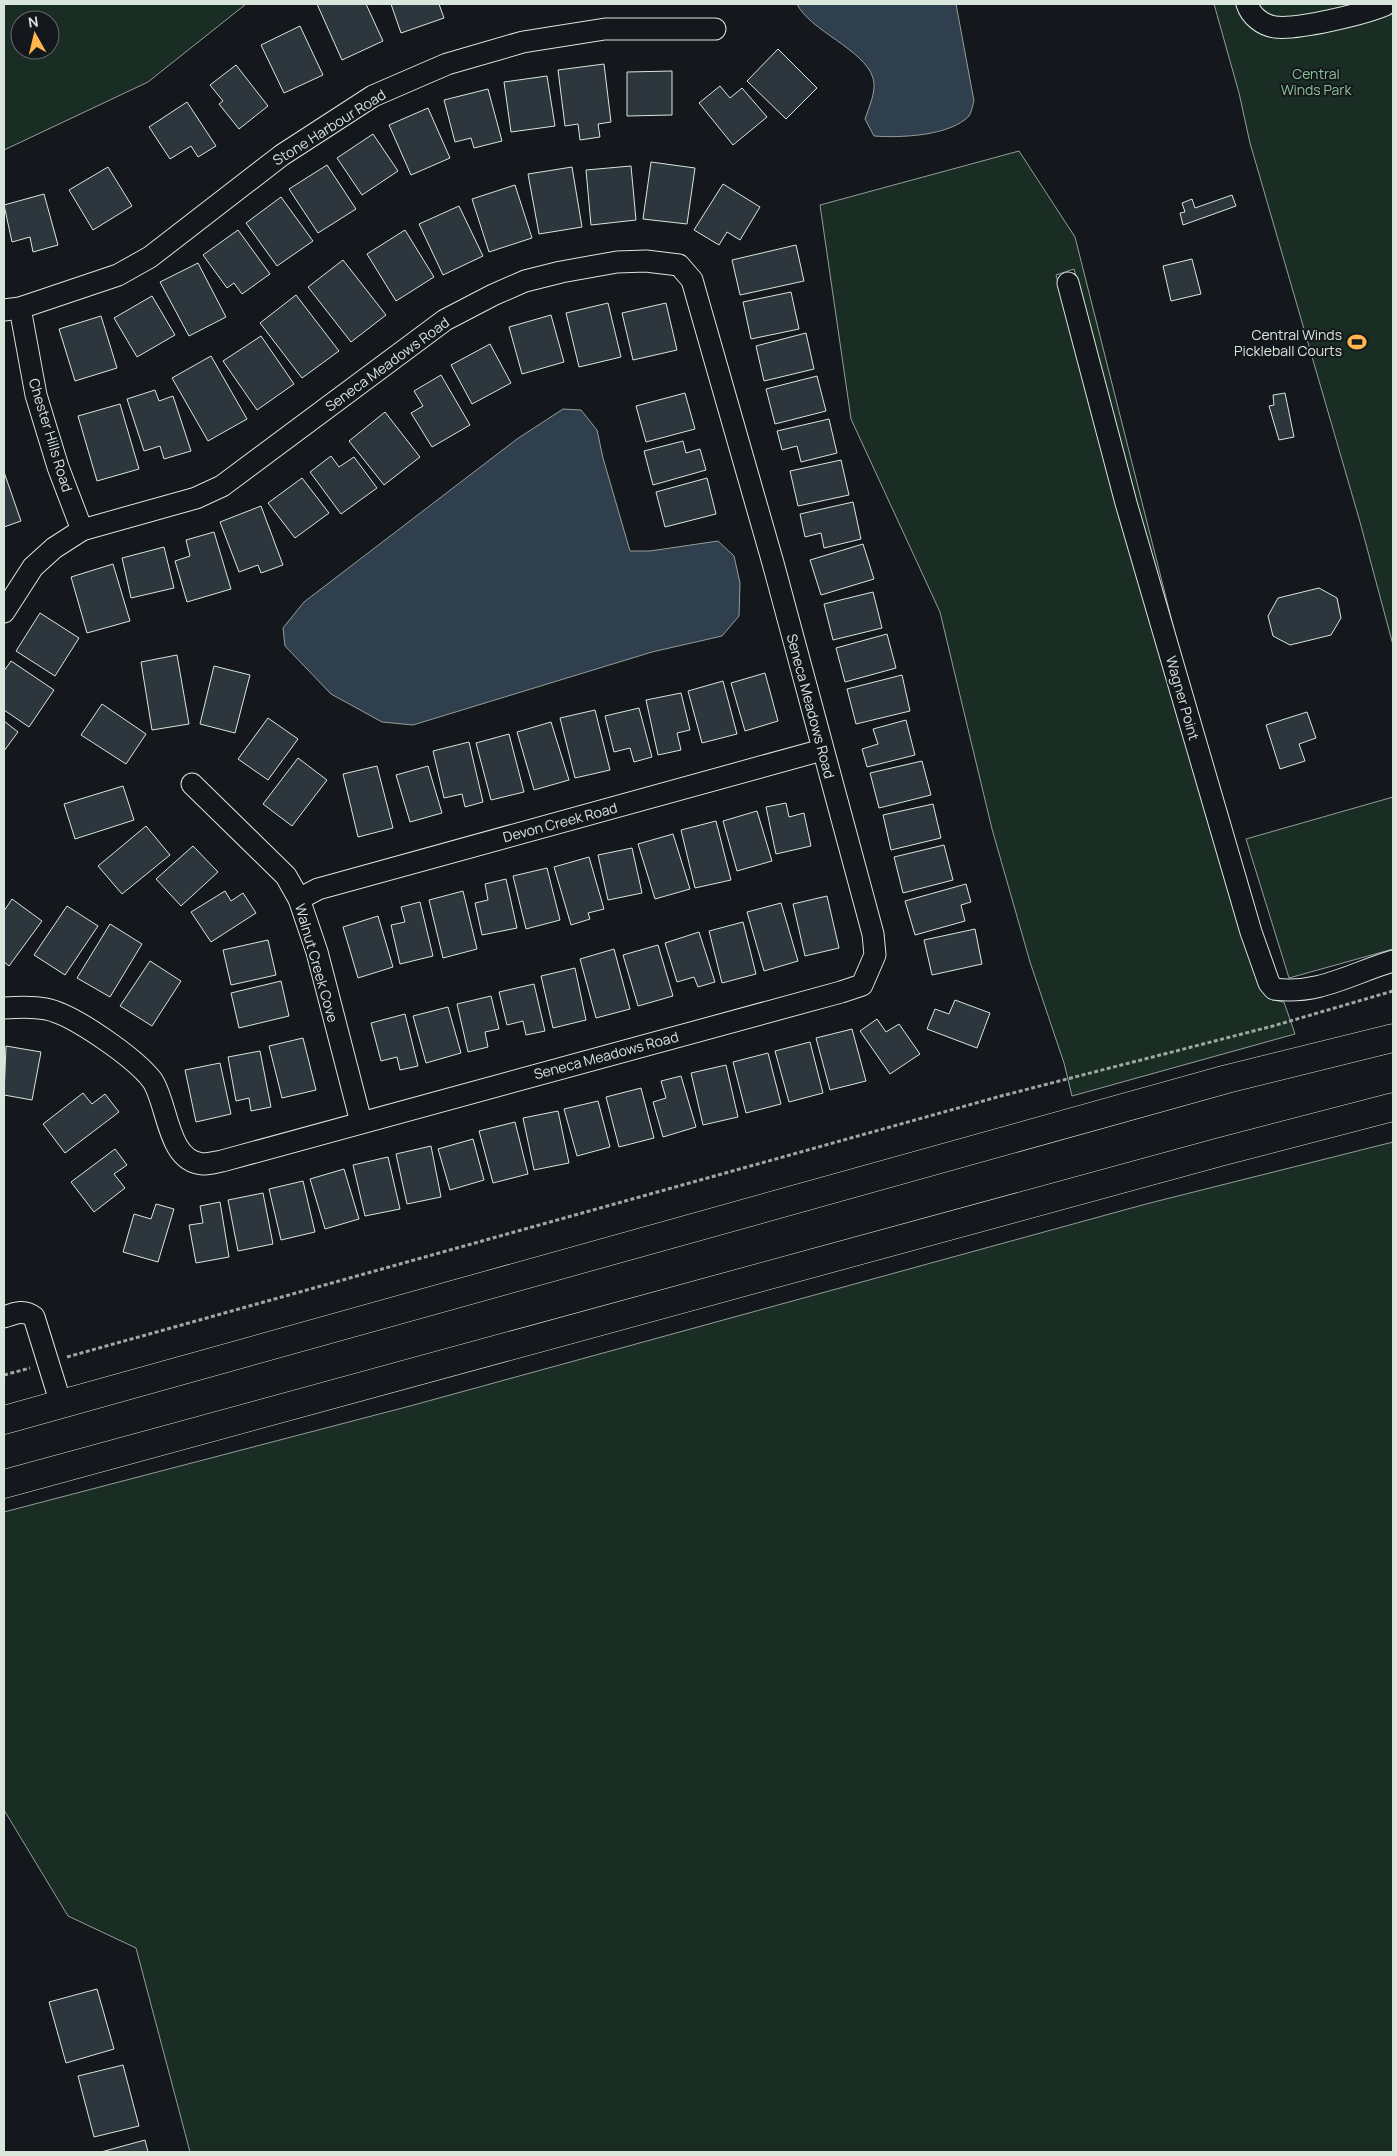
<svg xmlns="http://www.w3.org/2000/svg" width="1397" height="2156" viewBox="0 0 1397 2156" font-family="Manrope,sans-serif">
<style>
.green{fill:#1a2d24;stroke:#939e99;fill-rule:evenodd}
.water{fill:#2f3f4d;stroke:#939e99}
.building{fill:#2c363c;stroke:#d8e6dc}
.lines{fill:none;stroke-linecap:round;stroke-linejoin:round}
.minor-casing{stroke:#d8e6dc;stroke-width:23}
.major-casing{stroke:#d8e6dc;stroke-width:29}
.path{stroke:#9da8a2;stroke-width:3;stroke-dasharray:4 2.5;stroke-linecap:butt}
.minor{stroke:#14181c;stroke-width:21}
.major{stroke:#14181c;stroke-width:28}
.labels{text-anchor:middle;dominant-baseline:central;stroke-width:4;stroke-linejoin:round;paint-order:stroke}
.park-label{font-size:14px;fill:#8ac095;stroke:#14181c}
.street-label{font-size:14px;fill:#d8e6dc;stroke:#14181c}
.poi-label{font-size:14px;fill:#d8e6dc;stroke:#14181c;text-anchor:end}
</style>
<rect width="100%" height="100%" fill="#14181c"/>
<g class="green">
<path d="M4,4H246L148,82L4,150ZM20,20H50V50H20Z"/>
<polygon points="1214,4 1393,4 1393,645 1360,522 1250,143 1239,93"/>
<polygon points="1019,151 1075,237 1177,641 1136,500 1074,269 1056,275 1117,506 1268,997 1273,1000 1284,1002 1295,1034 1072,1096 1064,1063 1030,962 992,829 940,612 851,419 820,205"/>
<polygon points="1393,797 1393,949 1289,978 1246,839"/>
<polygon points="1393,1142 1393,2152 190,2152 136,1948 68,1916 4,1810 4,1512 410,1406 1146,1204"/>
</g>
<g class="water">
<path d="M797,4H956L974,101C973,105 971,113 969,116C950,136 900,138 874,136L865,119C869,107 877,90 873,78C865,50 809,30 797,4Z"/>
<polygon points="563,409 581,410 597,430 603,458 630,551 650,551 718,541 734,556 740,583 739,616 722,636 652,652 413,725 382,722 331,694 285,646 283,628 304,602 517,439"/>
</g>
<g class="building">
<polygon points="317,4 366,4 383,41 342,60"/>
<polygon points="391,4 439,4 444,18 401,33"/>
<polygon points="300,26 323,75 284,93 261,45"/>
<polygon points="778,49 817,88 786,119 747,81"/>
<polygon points="604,64 611,122 598,124 600,137 580,140 578,124 565,126 558,70"/>
<polygon points="236,65 268,106 239,129 219,104 223,101 210,85"/>
<polygon points="672,71 672,115 627,116 627,72"/>
<polygon points="547,76 555,126 511,132 504,82"/>
<polygon points="720,86 730,98 742,88 767,117 733,145 699,103"/>
<polygon points="488,89 502,141 474,148 471,138 455,142 444,100"/>
<polygon points="187,102 216,146 198,157 191,146 170,159 149,127"/>
<polygon points="428,108 450,158 411,175 389,125"/>
<polygon points="373,134 398,171 362,195 337,158"/>
<polygon points="651,162 695,168 687,224 643,219"/>
<polygon points="327,165 356,209 318,233 289,189"/>
<polygon points="631,166 636,220 591,225 586,170"/>
<polygon points="108,167 132,206 93,230 69,190"/>
<polygon points="572,167 582,227 539,234 528,174"/>
<polygon points="723,184 760,207 740,240 727,232 719,245 694,230"/>
<polygon points="515,185 532,238 489,252 472,199"/>
<polygon points="44,194 58,245 33,252 30,237 12,242 4,205"/>
<polygon points="1232,195 1236,206 1183,225 1180,213 1185,212 1182,203 1192,199 1195,208"/>
<polygon points="281,197 313,241 277,266 246,223"/>
<polygon points="459,206 483,256 443,275 419,224"/>
<polygon points="238,230 270,274 242,294 234,283 227,288 203,255"/>
<polygon points="405,230 434,277 396,301 367,254"/>
<polygon points="796,245 804,281 740,295 732,260"/>
<polygon points="1192,259 1201,294 1171,301 1163,266"/>
<polygon points="343,260 386,315 351,342 308,287"/>
<polygon points="198,263 226,317 189,336 160,282"/>
<polygon points="791,292 799,329 751,339 743,302"/>
<polygon points="296,295 339,351 302,378 260,323"/>
<polygon points="152,296 175,335 137,357 114,318"/>
<polygon points="608,303 621,357 579,367 566,313"/>
<polygon points="666,303 677,350 633,360 622,313"/>
<polygon points="551,315 564,362 522,374 509,327"/>
<polygon points="101,316 117,368 75,381 59,329"/>
<polygon points="806,333 814,369 764,381 756,346"/>
<polygon points="261,336 294,384 257,410 223,361"/>
<polygon points="490,344 511,383 472,404 451,365"/>
<polygon points="211,356 247,419 208,441 172,378"/>
<polygon points="441,375 470,425 432,447 411,413 423,406 414,391"/>
<polygon points="817,376 826,411 775,424 766,389"/>
<polygon points="155,390 159,401 173,396 191,451 164,459 160,446 144,451 127,399"/>
<polygon points="685,393 695,429 646,442 636,406"/>
<polygon points="1285,393 1294,437 1279,440 1269,406 1274,405 1273,395"/>
<polygon points="120,404 139,469 97,481 78,416"/>
<polygon points="385,412 420,457 384,485 349,441"/>
<polygon points="829,419 837,453 801,462 797,446 782,450 777,431"/>
<polygon points="683,441 686,453 700,449 706,470 653,485 644,451"/>
<polygon points="331,456 339,467 354,457 377,488 341,514 310,472"/>
<polygon points="841,460 849,495 798,506 790,471"/>
<polygon points="4,472 21,521 4,527"/>
<polygon points="302,478 329,513 295,538 268,503"/>
<polygon points="707,478 716,514 665,527 656,492"/>
<polygon points="853,502 861,539 824,548 821,533 805,537 800,514"/>
<polygon points="261,506 283,565 261,573 258,565 239,572 220,522"/>
<polygon points="214,532 231,589 187,602 175,561 190,556 186,540"/>
<polygon points="863,544 874,579 821,595 810,560"/>
<polygon points="164,547 174,588 131,598 122,558"/>
<polygon points="113,564 130,621 87,633 71,577"/>
<polygon points="1319,588 1337,598 1341,618 1331,635 1290,645 1273,636 1268,616 1278,598"/>
<polygon points="873,592 882,628 833,640 824,604"/>
<polygon points="40,613 79,638 55,676 16,651"/>
<polygon points="887,634 896,668 845,682 836,648"/>
<polygon points="177,655 189,724 152,730 141,662"/>
<polygon points="11,661 54,690 29,727 4,710 4,671"/>
<polygon points="214,666 250,675 235,733 200,724"/>
<polygon points="765,673 778,721 745,731 731,683"/>
<polygon points="902,675 910,711 856,724 847,689"/>
<polygon points="723,681 737,734 702,743 688,691"/>
<polygon points="681,693 690,730 677,733 681,750 658,755 646,700"/>
<polygon points="102,704 146,734 126,764 81,735"/>
<polygon points="639,708 652,757 634,762 630,748 614,752 605,716"/>
<polygon points="595,710 610,770 575,778 560,718"/>
<polygon points="1307,712 1316,738 1299,744 1305,761 1280,769 1266,725"/>
<polygon points="268,718 298,739 268,780 238,759"/>
<polygon points="906,720 915,755 867,767 862,749 878,744 873,729"/>
<polygon points="4,721 18,732 4,751"/>
<polygon points="551,722 569,780 534,790 517,732"/>
<polygon points="509,734 524,792 491,800 476,743"/>
<polygon points="469,742 483,802 465,807 462,794 444,798 433,751"/>
<polygon points="298,758 327,780 292,826 263,804"/>
<polygon points="922,761 931,795 879,808 870,773"/>
<polygon points="377,766 393,828 358,837 343,774"/>
<polygon points="428,766 442,813 410,822 396,775"/>
<polygon points="123,786 134,820 75,839 64,804"/>
<polygon points="786,803 789,817 804,813 811,846 776,854 766,807"/>
<polygon points="933,804 941,838 891,850 883,815"/>
<polygon points="757,811 772,861 737,871 723,821"/>
<polygon points="716,821 731,880 695,888 681,830"/>
<polygon points="146,826 170,855 122,894 98,866"/>
<polygon points="673,834 690,889 655,899 638,844"/>
<polygon points="944,845 953,880 903,893 894,857"/>
<polygon points="193,846 218,872 181,906 156,879"/>
<polygon points="632,848 642,893 608,900 598,855"/>
<polygon points="589,857 604,909 588,913 590,919 571,925 554,867"/>
<polygon points="547,868 560,920 526,929 513,876"/>
<polygon points="506,879 517,928 482,935 475,903 488,900 485,884"/>
<polygon points="966,884 971,902 961,905 965,921 915,935 905,901"/>
<polygon points="225,891 231,901 243,893 256,913 211,942 191,912"/>
<polygon points="463,891 477,949 443,958 429,900"/>
<polygon points="827,896 839,948 805,956 793,904"/>
<polygon points="12,899 42,921 9,966 4,962 4,911"/>
<polygon points="420,902 433,956 400,964 391,925 405,922 401,907"/>
<polygon points="781,903 798,961 764,971 747,912"/>
<polygon points="67,906 98,926 65,975 34,955"/>
<polygon points="378,916 393,967 358,978 343,927"/>
<polygon points="743,922 756,974 722,983 709,931"/>
<polygon points="110,924 142,944 110,997 77,978"/>
<polygon points="975,929 982,964 932,975 924,940"/>
<polygon points="699,932 715,982 698,987 694,977 677,982 665,943"/>
<polygon points="268,940 276,975 231,985 223,950"/>
<polygon points="658,945 673,996 638,1006 623,955"/>
<polygon points="614,949 630,1009 596,1018 580,959"/>
<polygon points="150,961 181,981 152,1026 120,1006"/>
<polygon points="575,968 586,1020 553,1028 541,976"/>
<polygon points="281,981 289,1016 239,1028 231,993"/>
<polygon points="534,984 545,1031 526,1035 523,1021 507,1025 499,992"/>
<polygon points="491,996 499,1029 485,1032 488,1047 468,1052 457,1004"/>
<polygon points="955,1000 990,1013 977,1048 927,1029 935,1009 949,1014"/>
<polygon points="448,1007 461,1053 426,1063 413,1016"/>
<polygon points="405,1014 418,1066 400,1070 397,1057 381,1061 371,1023"/>
<polygon points="877,1019 886,1032 899,1024 920,1054 890,1074 860,1031"/>
<polygon points="852,1029 866,1081 830,1090 816,1038"/>
<polygon points="303,1038 316,1090 282,1098 269,1046"/>
<polygon points="810,1042 823,1093 789,1102 775,1051"/>
<polygon points="6,1046 41,1052 32,1100 4,1095"/>
<polygon points="260,1051 271,1107 251,1111 249,1098 236,1101 228,1057"/>
<polygon points="768,1053 781,1104 746,1113 733,1062"/>
<polygon points="220,1063 231,1114 196,1122 185,1070"/>
<polygon points="726,1065 738,1117 703,1125 691,1073"/>
<polygon points="681,1076 696,1127 663,1137 653,1102 666,1098 661,1081"/>
<polygon points="641,1088 654,1138 619,1147 606,1097"/>
<polygon points="83,1093 92,1104 105,1094 119,1112 65,1153 43,1124"/>
<polygon points="598,1101 610,1147 577,1156 564,1109"/>
<polygon points="558,1111 569,1163 534,1170 523,1118"/>
<polygon points="515,1122 528,1174 493,1183 479,1131"/>
<polygon points="473,1139 484,1180 450,1190 438,1149"/>
<polygon points="431,1146 441,1197 407,1204 396,1154"/>
<polygon points="115,1149 127,1165 114,1174 125,1188 94,1212 71,1182"/>
<polygon points="388,1157 400,1209 365,1216 353,1165"/>
<polygon points="344,1169 359,1219 325,1229 310,1179"/>
<polygon points="303,1181 315,1232 281,1240 269,1189"/>
<polygon points="263,1193 273,1244 238,1251 228,1200"/>
<polygon points="220,1202 229,1257 196,1263 189,1225 203,1223 200,1206"/>
<polygon points="156,1204 174,1209 158,1262 123,1252 134,1214 151,1219"/>
<polygon points="97,1989 114,2049 66,2063 49,2002"/>
<polygon points="123,2065 139,2126 94,2137 78,2076"/>
<polygon points="145,2140 148,2152 101,2152"/>
</g>
<g class="lines">
<g class="minor-casing">
<g id="minor">
<path d="M1247,4C1251,16 1262,25 1275,27C1298,30 1363,14 1385,5"/>
<path d="M1068,283L1126,503L1251,932L1269,983L1274,989C1319,995 1352,973 1393,961"/>
<polyline points="20,308 36,395 58,467 82,530"/>
<polyline points="4,310 20,308 118,275 150,257 282,155 373,96 447,64 523,42 605,29 715,29"/>
<path d="M4,612L33,567L54,548L82,530L196,498L222,486L445,320L493,295L525,281L561,272L617,262L646,261L679,265L692,280L773,563L873,934L875,955L862,985L841,992L222,1161C216,1162 209,1164 203,1164C167,1162 168,1103 152,1080C135,1058 73,1014 46,1009C32,1006 17,1007 4,1008"/>
<polyline points="192,784 286,876 299,899 317,952 361,1122"/>
<polyline points="299,899 318,889 822,750"/>
<path d="M4,1317C15,1313 24,1309 34,1317L61,1404"/>
</g>
</g>
<g class="major-casing">
<g id="major">
<polyline points="4,1420 1227,1079 1393,1038"/>
<polyline points="4,1484 1220,1152 1393,1107"/>
</g>
</g>
<g class="path">
<polyline points="67,1357 1001,1096 1273,1026 1393,991"/>
<polyline points="4,1375 30,1368"/>
</g>
<use href="#minor" class="minor"/>
<use href="#major" class="major"/>
</g>
<defs>
<g id="stadium-bare" transform="scale(1.5)"><path d="M0-5a6.5 5 0 1 0 0 10a6.5 5 0 1 0 0-10ZM-3.5-1.8h7v3.6h-7Z" fill="#ffb74d" stroke="#14181c" stroke-width="2.5" paint-order="stroke"/></g>
</defs>
<g fill-rule="evenodd">
<use href="#stadium-bare" x="1357" y="342"/>
</g>
<g class="labels">
<g class="park-label">
<text x="1316" y="73">Central<tspan x="1316" dy="16">Winds Park</tspan></text>
</g>
<g class="street-label">
<text transform="translate(329 127) rotate(-32)">Stone Harbour Road</text>
<text transform="translate(387 364) rotate(-36)">Seneca Meadows Road</text>
<text transform="translate(51 435) rotate(73)">Chester Hills Road</text>
<text transform="translate(1183 698) rotate(74)">Wagner Point</text>
<text transform="translate(811 706) rotate(75)">Seneca Meadows Road</text>
<text transform="translate(560 822) rotate(-15)">Devon Creek Road</text>
<text transform="translate(317 963) rotate(74)">Walnut Creek Cove</text>
<text transform="translate(606 1055) rotate(-15)">Seneca Meadows Road</text>
</g>
<g class="poi-label">
<text x="1342" y="334">Central Winds<tspan x="1342" dy="16">Pickleball Courts</tspan></text>
</g>
</g>
<rect width="1397" height="2156" fill="none" stroke="#d8e6dc" stroke-width="10"/>
<g transform="translate(35 35) rotate(352)"><circle r="24" fill="#14181c" stroke="#626a69"/>
<path d="M0-4L9 19L0 12L-9 19Z" fill="#ffb74d"/>
<text y="-8" font-size="14" font-weight="bold" text-anchor="middle" fill="#d8e6dc">N</text>
</g>
</svg>
